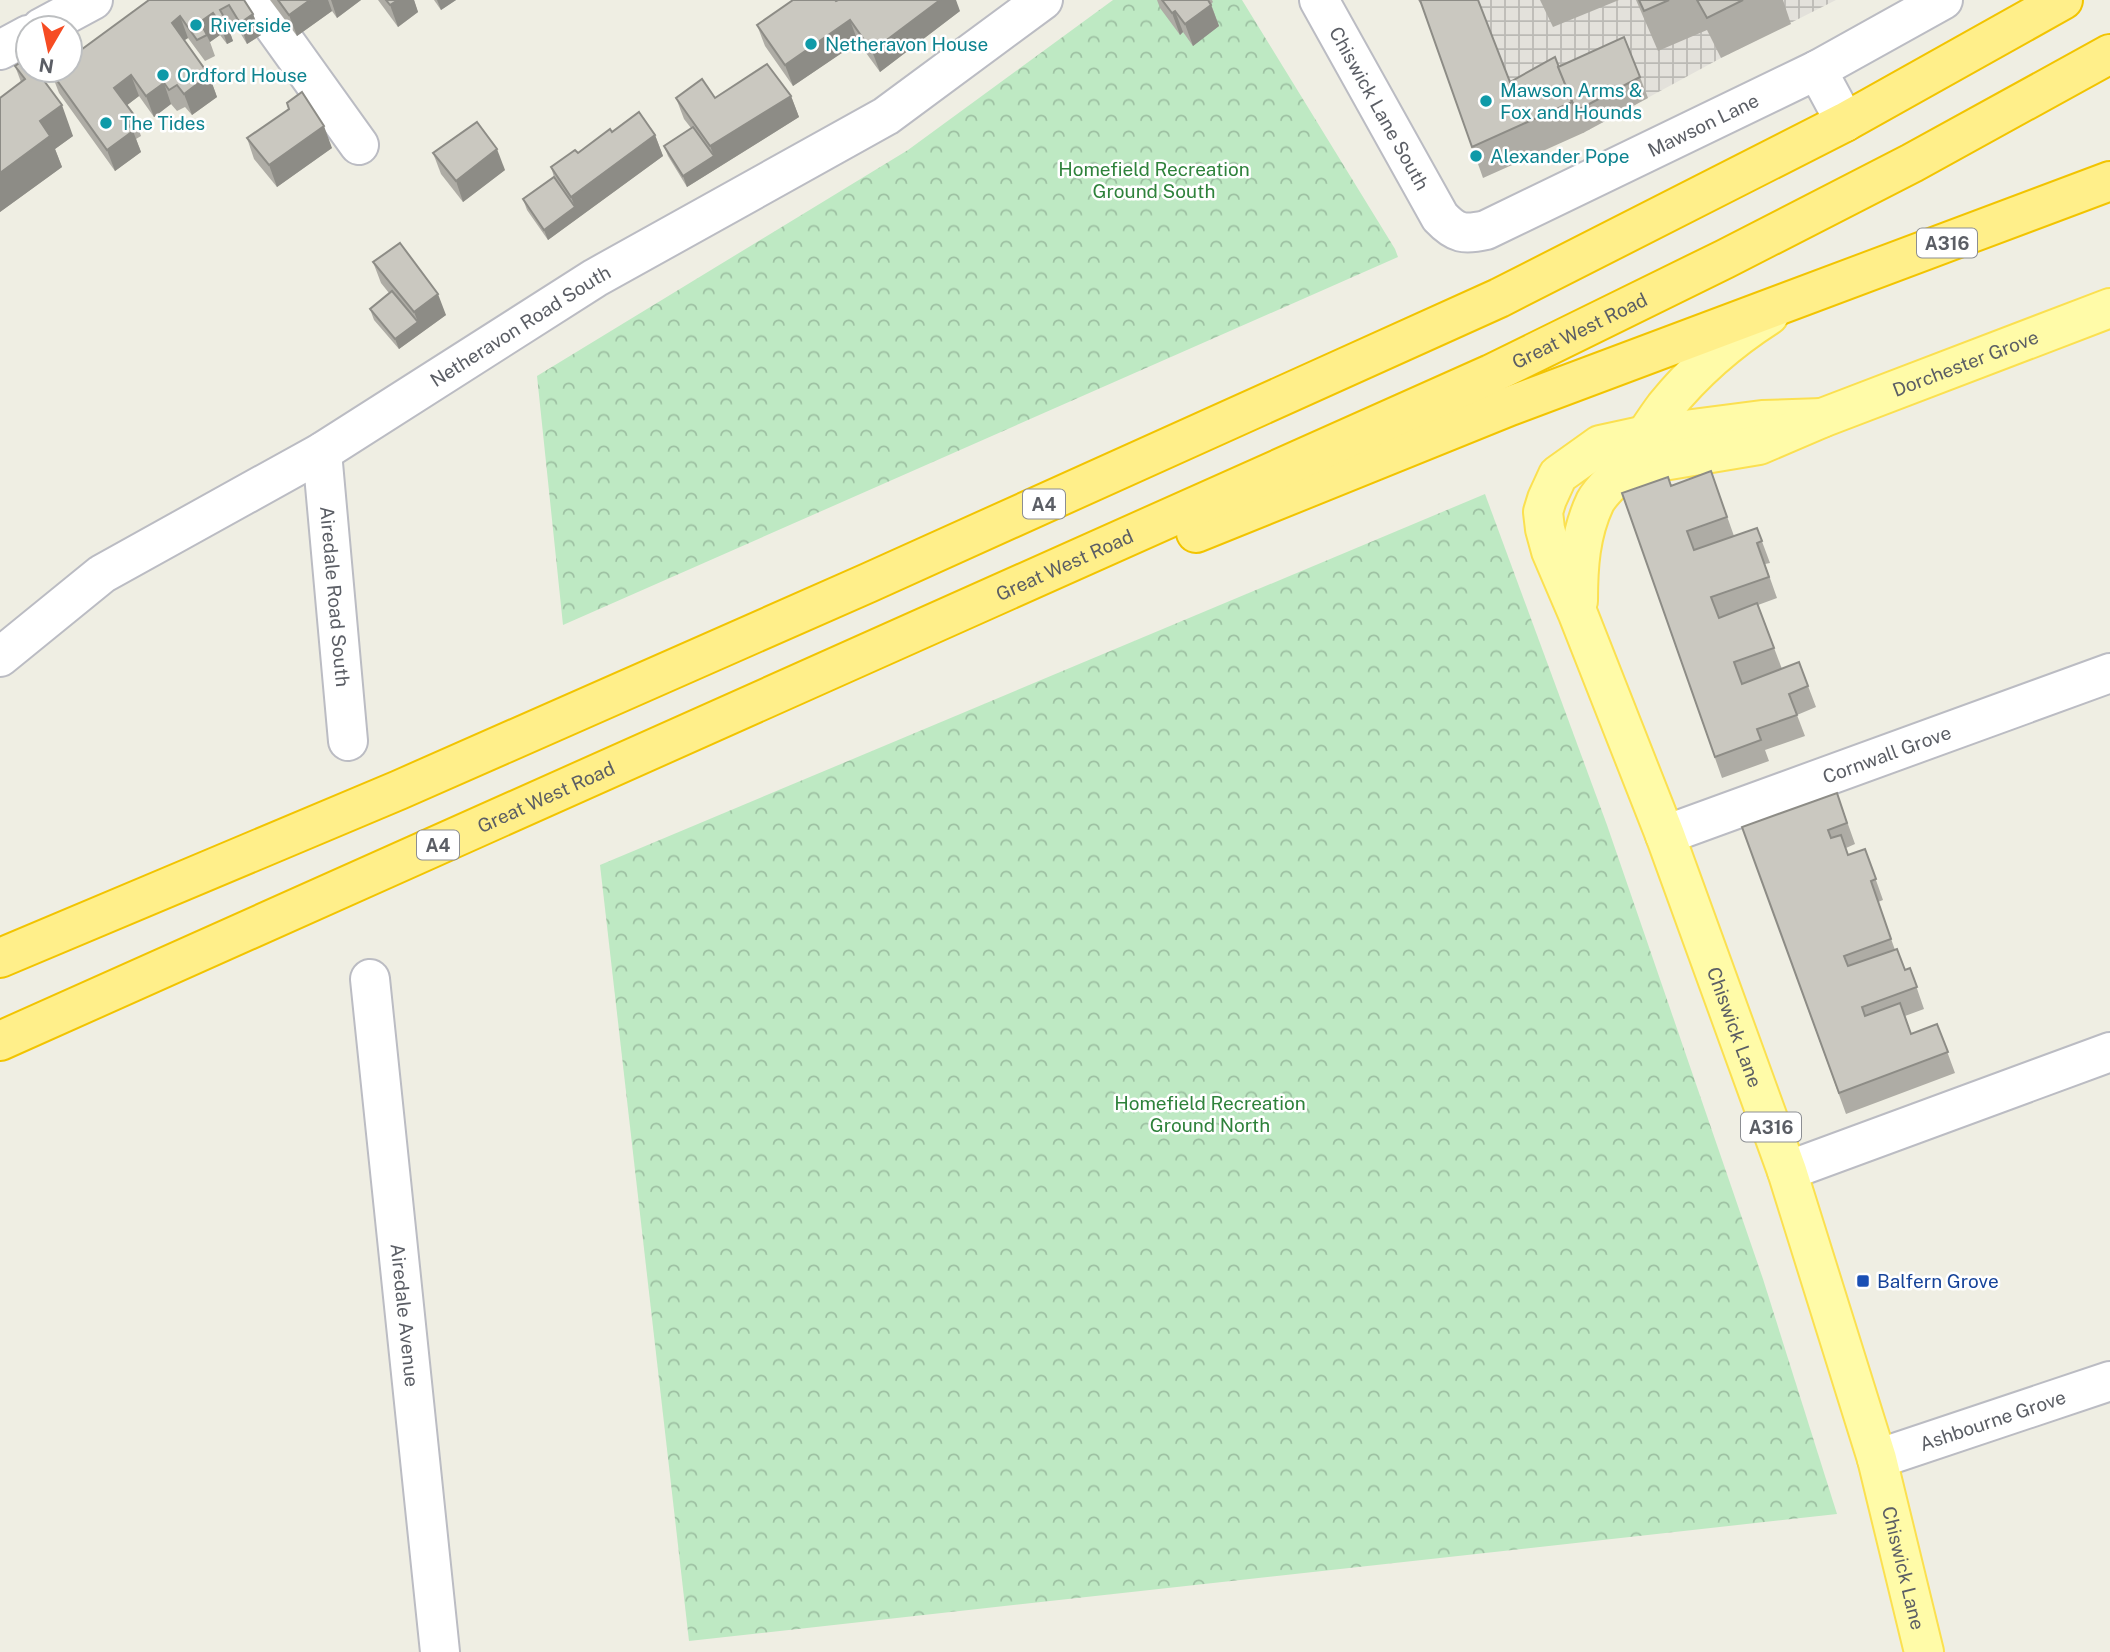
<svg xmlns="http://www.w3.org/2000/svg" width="2110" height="1652" viewBox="0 0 2110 1652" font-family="'Public Sans',sans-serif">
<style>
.industrial{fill:url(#industrial-grid)}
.park{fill:url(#park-crowns)}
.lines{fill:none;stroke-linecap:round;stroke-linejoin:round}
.minor-casing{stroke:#bbbcc3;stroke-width:42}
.major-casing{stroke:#fbe050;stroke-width:42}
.highway-casing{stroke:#f2c400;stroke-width:42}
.minor{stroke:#fff;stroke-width:38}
.major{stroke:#fffba8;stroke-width:38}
.highway{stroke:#ffef8a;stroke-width:38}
.wall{fill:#aeaca5}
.shaded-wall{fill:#8d8c86}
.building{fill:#cac8c0;stroke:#8d8c86;stroke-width:2}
.culture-dot{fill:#0f9aa8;stroke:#fff;stroke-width:2.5}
.transit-dot{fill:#1a4fb4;stroke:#fff;stroke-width:2.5}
.labels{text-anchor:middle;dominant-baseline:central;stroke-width:5;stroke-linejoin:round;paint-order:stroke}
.shield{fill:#fff;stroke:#8c8e93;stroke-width:2}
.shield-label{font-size:18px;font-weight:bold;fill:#5b5e65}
.culture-label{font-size:19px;fill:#0d838f;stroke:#fff;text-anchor:start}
.street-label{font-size:19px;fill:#5b5e65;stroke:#fff}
.park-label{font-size:19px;fill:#2e823b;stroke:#fff}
.transit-label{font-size:19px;fill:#164399;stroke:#fff;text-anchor:start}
</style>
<defs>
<pattern id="industrial-grid" width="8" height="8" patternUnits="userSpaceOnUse" patternTransform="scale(1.75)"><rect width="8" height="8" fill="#e3e1db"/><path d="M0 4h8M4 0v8" fill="none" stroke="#bbbab5"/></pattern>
<pattern id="park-crowns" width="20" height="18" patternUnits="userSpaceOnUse" patternTransform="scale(1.75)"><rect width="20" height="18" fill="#bee9c3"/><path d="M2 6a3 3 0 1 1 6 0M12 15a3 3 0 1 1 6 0" fill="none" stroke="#9dc0a2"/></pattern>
</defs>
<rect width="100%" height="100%" fill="#efeee3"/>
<polygon class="industrial" points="1477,0 1836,0 1721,58 1583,133 1566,89 1522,113"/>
<g class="park">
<polygon points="1113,0 1242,0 1395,249 1398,257 563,625 537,376 908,150"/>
<polygon points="1485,494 1607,825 1763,1279 1837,1514 689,1641 600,865"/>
</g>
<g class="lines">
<g class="minor-casing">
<g id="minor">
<polyline points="255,0 359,145"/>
<path id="s1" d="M1319,0L1440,217C1456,234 1464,235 1486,230L1817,70L1943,0"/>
<polyline points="41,28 93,0"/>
<polyline points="0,50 28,35"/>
<polyline points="1817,70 1845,122"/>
<path id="s2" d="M322,452L348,741"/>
<path id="s3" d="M0,657L102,574L322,452L595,278L886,116L1043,0"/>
<path id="s4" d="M1665,835L2110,673"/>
<path id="s5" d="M370,979L440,1652"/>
<polyline points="1787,1171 2110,1052"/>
<path id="s6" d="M1877,1459L2110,1381"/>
</g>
</g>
<g class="major-casing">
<g id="major">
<path id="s7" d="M1822,418L1762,420L1646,435L1600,445L1558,475L1547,499L1543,512L1545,529L1551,551L1578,614L1665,835L1787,1171L1877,1459L1924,1652"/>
<path id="s8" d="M1620,473L1663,461L1759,445L1822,418L2110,308"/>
<path d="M1578,601C1578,567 1580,534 1595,502C1602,489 1614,481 1623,469C1637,449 1650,427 1665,407C1694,371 1730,340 1769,315"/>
</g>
</g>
<g class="highway-casing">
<g id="highway">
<polyline points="1196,533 1510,406 2110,181"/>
<polyline points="0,958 399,790 868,583 1499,298 1845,122 2063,0"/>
<path id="s9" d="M0,1041L1491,374L1725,259L1912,163L2110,54"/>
</g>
</g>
<use href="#minor" class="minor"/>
<use href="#major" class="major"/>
<use href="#highway" class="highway"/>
</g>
<g class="wall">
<polygon points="149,0 244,0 253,14 261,35 247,44 236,26 229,30 233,41 227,44 220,35 210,42 215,56 205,61 188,38 184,40 209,75 217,97 192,115 185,107 177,111 171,104 154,117 139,96 127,105 134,115 141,136 136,139 141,152 115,171 59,93 51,72"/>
<polygon points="270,0 361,0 337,18 332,11 297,36"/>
<polygon points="378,0 414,0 418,12 398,27"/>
<polygon points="434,0 456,0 441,10"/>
<polygon points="1157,0 1212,0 1213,2 1211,4 1219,26 1193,46 1183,32 1180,35 1160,8"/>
<polygon points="1418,0 1478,0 1510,82 1558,67 1640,77 1648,98 1583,133 1483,178 1422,6"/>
<polygon points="1540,0 1619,0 1553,27"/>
<polygon points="1636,0 1783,0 1791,24 1721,58 1707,30 1658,51"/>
<polygon points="836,1 960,11 880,72 858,42 793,86 765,46 757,25"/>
<polygon points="15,66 73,136 55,149 62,167 0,212 0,98 21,82"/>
<polygon points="791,96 799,117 687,187 668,156 664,146 691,128 684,119 676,98"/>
<polygon points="287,103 332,148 277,187 254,159 247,138 289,109"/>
<polygon points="612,132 655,135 663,156 548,240 527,210 523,199 554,177 551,167 578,153"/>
<polygon points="433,153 505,170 463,202 441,174"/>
<polygon points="373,262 446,315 399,349 374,320 370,309 389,293 381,283"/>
<polygon points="1711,471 1734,536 1757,528 1770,563 1765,564 1777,598 1758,605 1782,669 1799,662 1816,707 1797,715 1805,736 1765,750 1769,761 1722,778 1622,493 1671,486"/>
<polygon points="1837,793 1855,844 1846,848 1848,855 1865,849 1883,900 1878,902 1895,950 1905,970 1910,968 1924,1009 1905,1016 1911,1034 1937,1024 1955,1073 1846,1114 1742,827"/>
</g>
<g class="shaded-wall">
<polygon points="310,0 328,0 332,11 297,36 289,15"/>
<polygon points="331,0 361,0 337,18"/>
<polygon points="398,0 414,0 418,12 398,27 390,5"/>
<polygon points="437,0 456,0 441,10"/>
<polygon points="940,0 956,0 960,11 880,72 872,51"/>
<polygon points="1211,5 1219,26 1193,46 1185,24"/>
<polygon points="1175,11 1183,32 1180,35 1172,13"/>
<polygon points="213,13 220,35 210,42 200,22"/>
<polygon points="253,14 261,35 247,44 240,23"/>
<polygon points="180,16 188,38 179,44 172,23"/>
<polygon points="225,19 233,41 227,44 220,23"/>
<polygon points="850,20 858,42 793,86 785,65"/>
<polygon points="131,75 139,96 122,109 114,88"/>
<polygon points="209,75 217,97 192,115 184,94"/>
<polygon points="164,83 171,104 154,117 146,96"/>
<polygon points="791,96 799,117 687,187 683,176 714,156 710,146"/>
<polygon points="62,105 73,136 55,149 62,167 0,212 0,173 40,121"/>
<polygon points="324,126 332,148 277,187 269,165"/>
<polygon points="133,131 141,152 115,171 107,150"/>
<polygon points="655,135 663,156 548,240 544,230 575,207 571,197"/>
<polygon points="497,149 505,170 463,202 456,181"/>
<polygon points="438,294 446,315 399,349 395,339 418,322 414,312"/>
</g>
<g class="building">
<polygon points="149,0 244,0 253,14 240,23 229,5 220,10 225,19 220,23 213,13 200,22 207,35 197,40 180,16 172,23 209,75 184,94 177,85 169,90 164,83 146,96 131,75 114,88 134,115 125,120 133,131 107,150 51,72 54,70 70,70 70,58"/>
<polygon points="278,0 310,0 289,15"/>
<polygon points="386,0 398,0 390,5"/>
<polygon points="793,0 835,0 836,1 838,0 940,0 872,51 850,20 785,65 757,25"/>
<polygon points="1162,0 1208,0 1211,5 1185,24 1175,11 1172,13"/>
<polygon points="1420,0 1478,0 1510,82 1555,57 1572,102 1472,147"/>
<polygon points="1639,0 1669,0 1644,11"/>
<polygon points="1697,0 1743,0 1707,18"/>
<polygon points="1624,37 1640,77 1576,111 1558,67"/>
<polygon points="27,58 28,70 36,70 62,105 40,121 50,136 0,173 0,98 25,79 15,66"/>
<polygon points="767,64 791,96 710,146 676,98 702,79 715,98"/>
<polygon points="302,92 324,126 269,165 247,138 289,109 287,103"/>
<polygon points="639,112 655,135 571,197 551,167 575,150 578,153 610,129 612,132"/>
<polygon points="477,122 497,149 456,181 433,153"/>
<polygon points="693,127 714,156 683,176 664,146"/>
<polygon points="554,177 575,207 544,230 523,199"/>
<polygon points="400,243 438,294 414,312 373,262"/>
<polygon points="392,291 418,322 395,339 370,309"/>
<polygon points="1711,471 1727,517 1687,531 1694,550 1757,528 1762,541 1757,543 1769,577 1711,597 1719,618 1757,603 1774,648 1734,662 1742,684 1799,662 1808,686 1789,694 1797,715 1757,729 1761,740 1715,757 1622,493 1668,477 1671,486"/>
<polygon points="1837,793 1847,823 1828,830 1831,838 1841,835 1848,855 1865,849 1876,879 1871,881 1891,939 1844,956 1848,966 1897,949 1905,970 1910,968 1917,987 1862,1007 1865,1016 1900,1003 1911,1034 1937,1024 1948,1052 1839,1093 1742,827"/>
</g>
<g class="culture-dot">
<circle cx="196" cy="25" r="7"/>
<circle cx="811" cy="44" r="7"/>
<circle cx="163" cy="75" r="7"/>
<circle cx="1486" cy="101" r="7"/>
<circle cx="106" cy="123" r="7"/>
<circle cx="1476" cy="156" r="7"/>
</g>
<rect class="transit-dot" x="1856" y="1274" width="14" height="14" rx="3.5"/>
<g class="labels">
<g class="shield">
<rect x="1917" y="228.5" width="60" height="29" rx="5"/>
<rect x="1023" y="489.5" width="42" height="29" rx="5"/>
<rect x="417" y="830.5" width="42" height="29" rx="5"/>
<rect x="1741" y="1112.5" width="60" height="29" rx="5"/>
</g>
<g class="shield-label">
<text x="1947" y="243">A316</text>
<text x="1044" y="504">A4</text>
<text x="438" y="845">A4</text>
<text x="1771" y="1127">A316</text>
</g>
<g class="culture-label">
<text x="210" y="25">Riverside</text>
<text x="825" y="44">Netheravon House</text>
<text x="177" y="75">Ordford House</text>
<text x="1500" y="90">Mawson Arms &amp;<tspan x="1500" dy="22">Fox and Hounds</tspan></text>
<text x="120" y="123">The Tides</text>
<text x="1490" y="156">Alexander Pope</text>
</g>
<g class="street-label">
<text stroke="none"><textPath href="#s1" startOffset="124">Chiswick Lane South</textPath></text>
<text stroke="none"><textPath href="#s1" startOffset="541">Mawson Lane</textPath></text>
<text stroke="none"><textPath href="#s3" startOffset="618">Netheravon Road South</textPath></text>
<text stroke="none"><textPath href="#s9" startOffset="1732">Great West Road</textPath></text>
<text stroke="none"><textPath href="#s8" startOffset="364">Dorchester Grove</textPath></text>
<text stroke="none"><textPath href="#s9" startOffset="1166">Great West Road</textPath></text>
<text stroke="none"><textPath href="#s2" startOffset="145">Airedale Road South</textPath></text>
<text stroke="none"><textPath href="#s4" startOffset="236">Cornwall Grove</textPath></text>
<text stroke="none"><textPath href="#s9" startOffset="598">Great West Road</textPath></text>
<text stroke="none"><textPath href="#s7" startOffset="866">Chiswick Lane</textPath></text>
<text stroke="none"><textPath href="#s5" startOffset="338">Airedale Avenue</textPath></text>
<text stroke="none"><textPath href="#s6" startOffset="122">Ashbourne Grove</textPath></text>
<text stroke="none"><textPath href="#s7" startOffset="1433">Chiswick Lane</textPath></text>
</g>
<g class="park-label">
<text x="1154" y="169">Homefield Recreation<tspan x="1154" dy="22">Ground South</tspan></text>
<text x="1210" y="1103">Homefield Recreation<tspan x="1210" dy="22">Ground North</tspan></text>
</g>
<g class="transit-label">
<text x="1877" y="1281">Balfern Grove</text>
</g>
</g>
<g transform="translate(49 49) rotate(189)"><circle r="33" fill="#ffffff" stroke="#bdbfc1" stroke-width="2"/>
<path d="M0-5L12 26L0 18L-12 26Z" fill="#f64c23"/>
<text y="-10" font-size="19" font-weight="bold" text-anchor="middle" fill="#5b5e65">N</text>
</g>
</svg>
